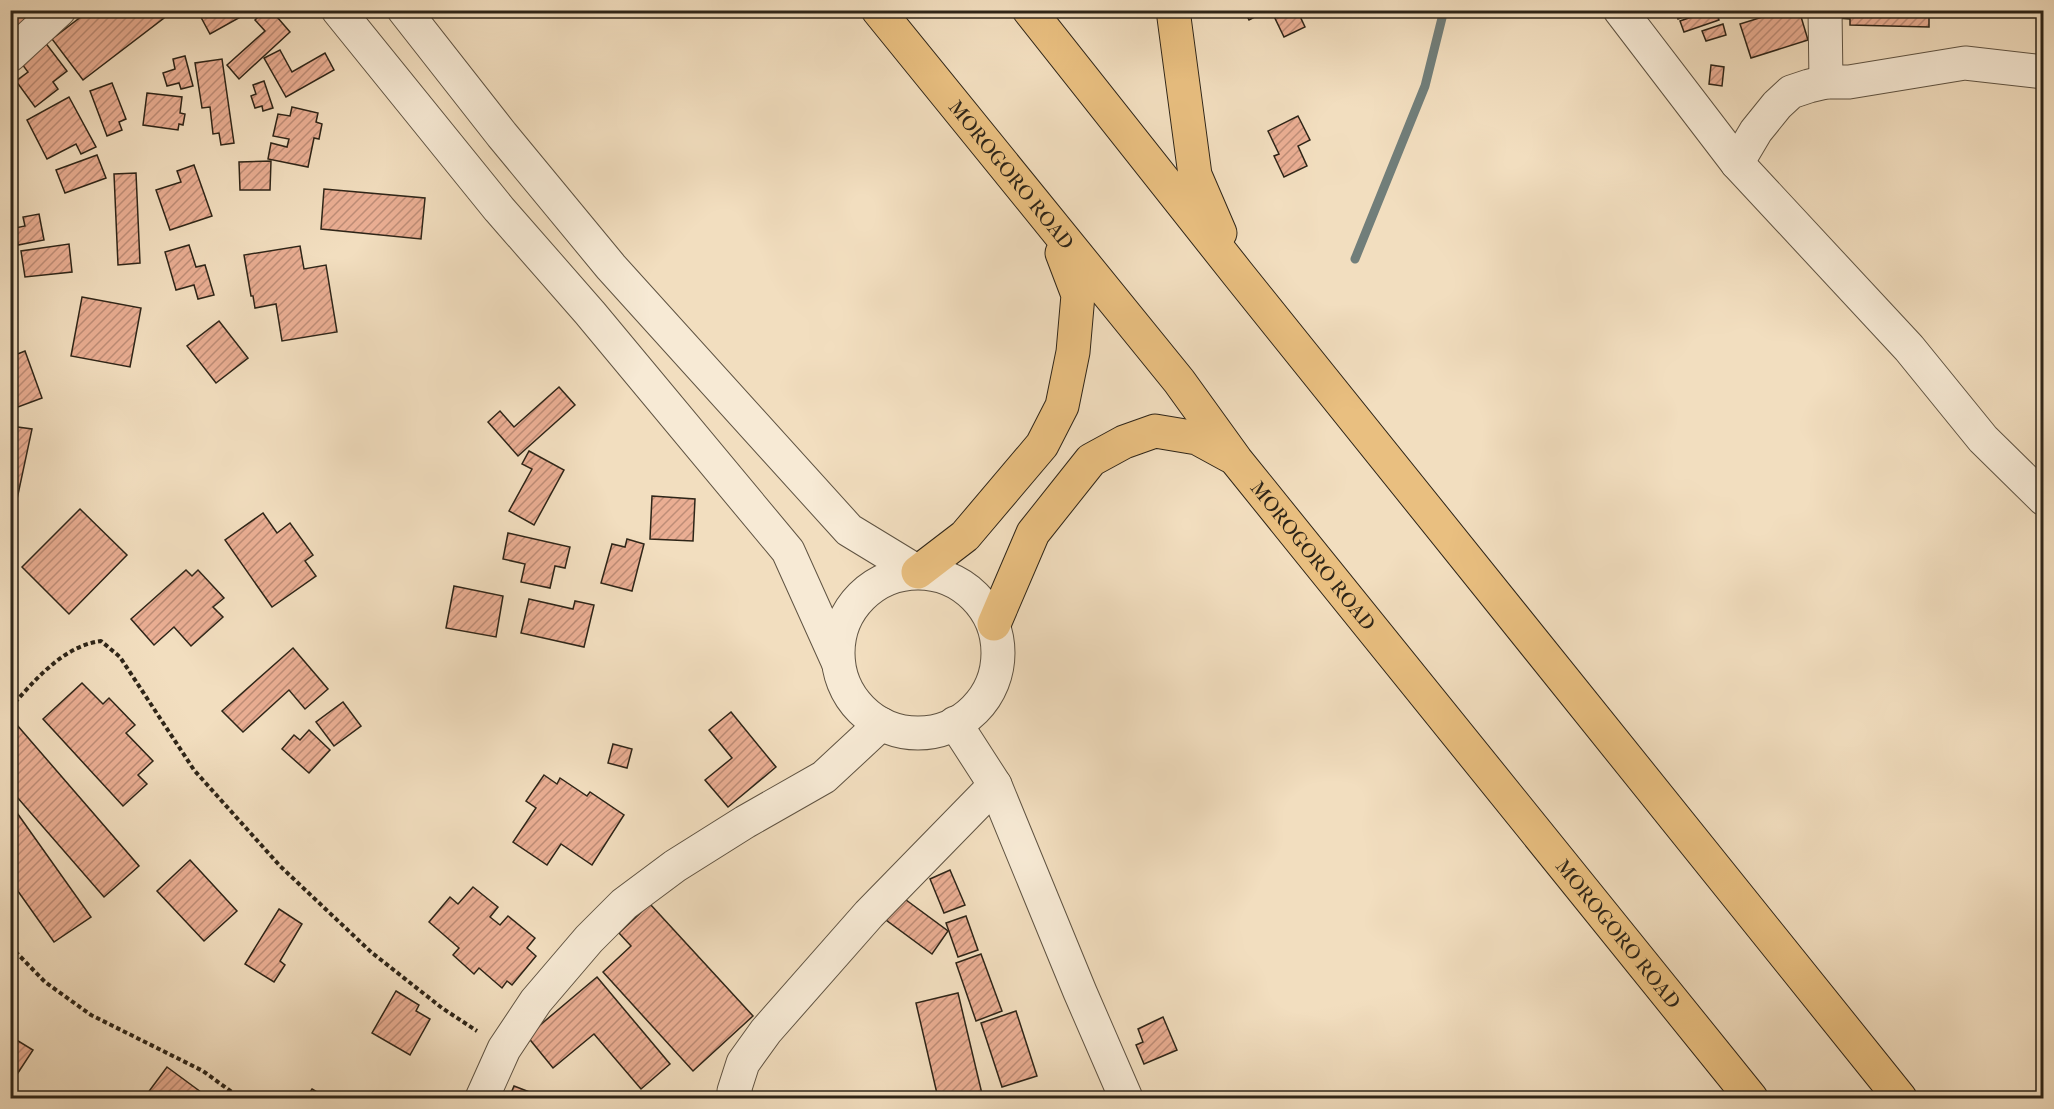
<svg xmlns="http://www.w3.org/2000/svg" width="2054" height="1109" viewBox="0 0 2054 1109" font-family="'IM FELL French Canon',serif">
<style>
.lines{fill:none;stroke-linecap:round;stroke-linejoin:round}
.stream{stroke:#717e7a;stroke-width:9}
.building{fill:url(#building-hatch);stroke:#2e2518;stroke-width:1.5}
.minor-casing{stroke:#5f5342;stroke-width:35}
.highway-casing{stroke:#2e2518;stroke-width:35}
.path{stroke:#2e2518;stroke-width:4;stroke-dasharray:4.5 3;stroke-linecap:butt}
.minor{stroke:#f7ead5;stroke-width:33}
.highway{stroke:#e9bf80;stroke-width:33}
.labels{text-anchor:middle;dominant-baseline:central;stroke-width:4.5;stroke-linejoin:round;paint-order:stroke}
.street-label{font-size:20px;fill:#2e2518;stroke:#f7ead5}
</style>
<defs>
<pattern id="building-hatch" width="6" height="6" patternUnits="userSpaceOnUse" patternTransform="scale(1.5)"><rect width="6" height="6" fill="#eaae93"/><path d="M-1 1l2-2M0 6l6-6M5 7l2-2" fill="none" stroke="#be8d77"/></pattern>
</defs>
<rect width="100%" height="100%" fill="#f2debf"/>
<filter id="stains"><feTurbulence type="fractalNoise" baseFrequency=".00333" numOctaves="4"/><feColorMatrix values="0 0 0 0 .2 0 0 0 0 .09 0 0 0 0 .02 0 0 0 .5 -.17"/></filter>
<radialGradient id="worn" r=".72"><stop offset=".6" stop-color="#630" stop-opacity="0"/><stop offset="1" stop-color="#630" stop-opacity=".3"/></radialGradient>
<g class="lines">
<polyline class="stream" points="1355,259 1425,86 1444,10"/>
</g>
<g class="building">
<polygon points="10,10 32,10 37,20 10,34"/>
<polygon points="90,10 159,10 164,18 83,80 52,39"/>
<polygon points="197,10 253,10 210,34"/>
<polygon points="265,10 271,10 290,32 239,79 227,65 265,31 255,20"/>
<polygon points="1244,10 1268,10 1249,20"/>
<polygon points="1271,10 1297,10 1305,27 1284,37"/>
<polygon points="1675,10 1701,10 1678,19"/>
<polygon points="1712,10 1716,10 1719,20 1684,32 1680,21"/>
<polygon points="1785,10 1799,10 1808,40 1751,58 1740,24"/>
<polygon points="1838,10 1929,10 1929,27 1850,25 1850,19 1838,18"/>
<polygon points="1723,24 1726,35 1706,41 1702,31"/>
<polygon points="41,37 67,71 53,82 58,89 35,107 16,81 28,72 16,56"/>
<polygon points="280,50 292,72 325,53 334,70 286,97 264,58"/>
<polygon points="185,56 193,86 181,89 179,83 167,86 163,73 175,69 173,59"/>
<polygon points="222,59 234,143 221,145 219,133 213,134 210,107 202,108 195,63"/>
<polygon points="1711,65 1724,67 1722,86 1709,84"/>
<polygon points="264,81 273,108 263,111 262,106 255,108 251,96 256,94 253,85"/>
<polygon points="112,83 126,119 119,122 122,130 107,136 90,91"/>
<polygon points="147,93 182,97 180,113 185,114 183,125 179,124 178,130 143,125"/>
<polygon points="69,97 96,147 81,154 76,144 47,159 27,120"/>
<polygon points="292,107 318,113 316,122 322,124 319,139 314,138 308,167 268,159 271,143 287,147 289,139 273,136 278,114 290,116"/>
<polygon points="1298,116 1310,140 1298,146 1307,166 1284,177 1274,156 1279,154 1268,131"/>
<polygon points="97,155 106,178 65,193 56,170"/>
<polygon points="271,161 270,190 240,190 239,162"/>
<polygon points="194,165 212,216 170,230 156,190 181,182 177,171"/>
<polygon points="136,173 140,263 118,265 114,174"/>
<polygon points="324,189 425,198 421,239 321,229"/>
<polygon points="39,214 44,240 18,245 15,228 25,226 23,217"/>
<polygon points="69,244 72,272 25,277 21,251"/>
<polygon points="189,245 196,267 205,265 214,295 198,299 194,285 176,290 165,252"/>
<polygon points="300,246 304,269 326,265 337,332 282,341 276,304 255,308 253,296 251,296 244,255"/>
<polygon points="82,297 141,308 130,367 71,356"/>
<polygon points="219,321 248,358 216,383 187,346"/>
<polygon points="25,351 42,398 10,410 10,357"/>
<polygon points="559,387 575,405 518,456 488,422 500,411 514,427"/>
<polygon points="10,426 32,429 16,504 10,503"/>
<polygon points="529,451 564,470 534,525 509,511 532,469 522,464"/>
<polygon points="652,496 695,499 693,541 650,539"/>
<polygon points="80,509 127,555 69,614 22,567"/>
<polygon points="263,513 277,533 290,523 313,555 305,561 316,576 272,607 225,540"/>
<polygon points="508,533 570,547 565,568 555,566 550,588 521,582 525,564 503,559"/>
<polygon points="627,539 644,544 632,591 601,583 612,544 625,547"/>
<polygon points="186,570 192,576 198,570 224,598 213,607 223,617 191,646 174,627 154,645 131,619"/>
<polygon points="454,586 503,596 496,637 446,628"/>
<polygon points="529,599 573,609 575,601 594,605 584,647 521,633"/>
<polygon points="293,648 328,689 305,709 289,690 243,732 222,711"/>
<polygon points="82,683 103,704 109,698 135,725 126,733 153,761 138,775 147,784 123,806 43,719"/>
<polygon points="343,702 361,726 334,746 316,722"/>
<polygon points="731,712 776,767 728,807 705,780 732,758 709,730"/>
<polygon points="17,725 139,866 104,897 10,789 10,731"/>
<polygon points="309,730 330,750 309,773 282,749 294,735 300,740"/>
<polygon points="613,744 632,749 627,768 608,763"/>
<polygon points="544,775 557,784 560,778 587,796 590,792 624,815 592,865 561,844 547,865 513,842 536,808 526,801"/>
<polygon points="10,803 91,917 54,942 10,880"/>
<polygon points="190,860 237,911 204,941 157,891"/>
<polygon points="950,870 965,905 944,913 930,879"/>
<polygon points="473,887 498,907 490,917 500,925 508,916 535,938 527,948 536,956 512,985 507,981 502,988 479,968 474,974 453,955 459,948 429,922 450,897 458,904"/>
<polygon points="902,897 948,931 932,954 886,920"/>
<polygon points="650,904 753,1016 693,1071 603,972 631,946 619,933"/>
<polygon points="279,909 302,924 280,961 285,965 274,982 245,964"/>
<polygon points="966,916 978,950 958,957 946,923"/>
<polygon points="981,954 1002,1011 976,1021 956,963"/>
<polygon points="597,977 670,1064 641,1089 594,1034 553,1068 527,1036"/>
<polygon points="396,991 419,1005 416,1011 430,1019 410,1055 372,1033"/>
<polygon points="958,993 983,1098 938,1098 916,1003"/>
<polygon points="1016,1011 1037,1076 1002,1087 981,1023"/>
<polygon points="1163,1017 1177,1050 1144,1064 1136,1045 1143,1042 1138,1029"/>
<polygon points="10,1036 33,1050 12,1082 10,1081"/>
<polygon points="167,1067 209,1098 144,1098"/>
<polygon points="514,1086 545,1098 509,1098"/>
<polygon points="312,1089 327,1098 306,1098"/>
</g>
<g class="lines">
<g class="minor-casing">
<g id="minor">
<polyline points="338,10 499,209 590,313 788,551 838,662"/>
<polyline points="404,10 502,135 611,267 849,530 918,572"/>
<polyline points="1620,10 1737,163 1909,348 1983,439 2044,499"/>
<polyline points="1825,10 1826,82"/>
<polyline points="10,55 59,10"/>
<polyline points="1737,163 1756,131 1777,105 1791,92 1809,86 1826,82 1849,82 1965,63 2044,72"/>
<circle cx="918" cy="653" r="80"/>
<polyline points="955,723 995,785 1080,992 1126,1098"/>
<polyline points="482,1098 504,1049 536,1001 589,939 624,904 675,866 745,822 824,777 881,724"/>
<polyline points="737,1098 734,1091 743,1063 766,1031 869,914 995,785"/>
</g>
</g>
<g class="highway-casing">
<g id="highway">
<path id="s1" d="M878,10L1179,381L1236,460L1751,1098"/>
<polyline points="1029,10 1238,274 1900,1098"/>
<polyline points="1173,10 1195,175 1220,233"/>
<polyline points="918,572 965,536 1042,445 1062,406 1073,352 1078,295 1062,253"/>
<polyline points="994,624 1033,533 1091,460 1124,442 1155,431 1197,438 1230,456"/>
</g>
</g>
<g class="path">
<path d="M10,708C35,680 63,646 101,641L120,657L194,770L280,866L371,952L442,1008L477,1031"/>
<polyline points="10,946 45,982 91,1015 203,1071 240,1098"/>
</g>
<use href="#minor" class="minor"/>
<use href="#highway" class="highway"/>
</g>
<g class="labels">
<g class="street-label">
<text stroke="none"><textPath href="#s1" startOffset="212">MOROGORO ROAD</textPath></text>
<text stroke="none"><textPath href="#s1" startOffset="698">MOROGORO ROAD</textPath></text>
<text stroke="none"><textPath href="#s1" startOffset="1184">MOROGORO ROAD</textPath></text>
</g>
</g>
<rect width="2054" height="1109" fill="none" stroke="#f2debf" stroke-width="36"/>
<rect x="12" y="12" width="2030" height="1085" fill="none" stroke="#2e2518" stroke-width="3"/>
<rect x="18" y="18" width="2018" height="1073" fill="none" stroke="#2e2518" stroke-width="1.5"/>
<rect width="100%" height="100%" filter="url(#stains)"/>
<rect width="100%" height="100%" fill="url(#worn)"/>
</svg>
